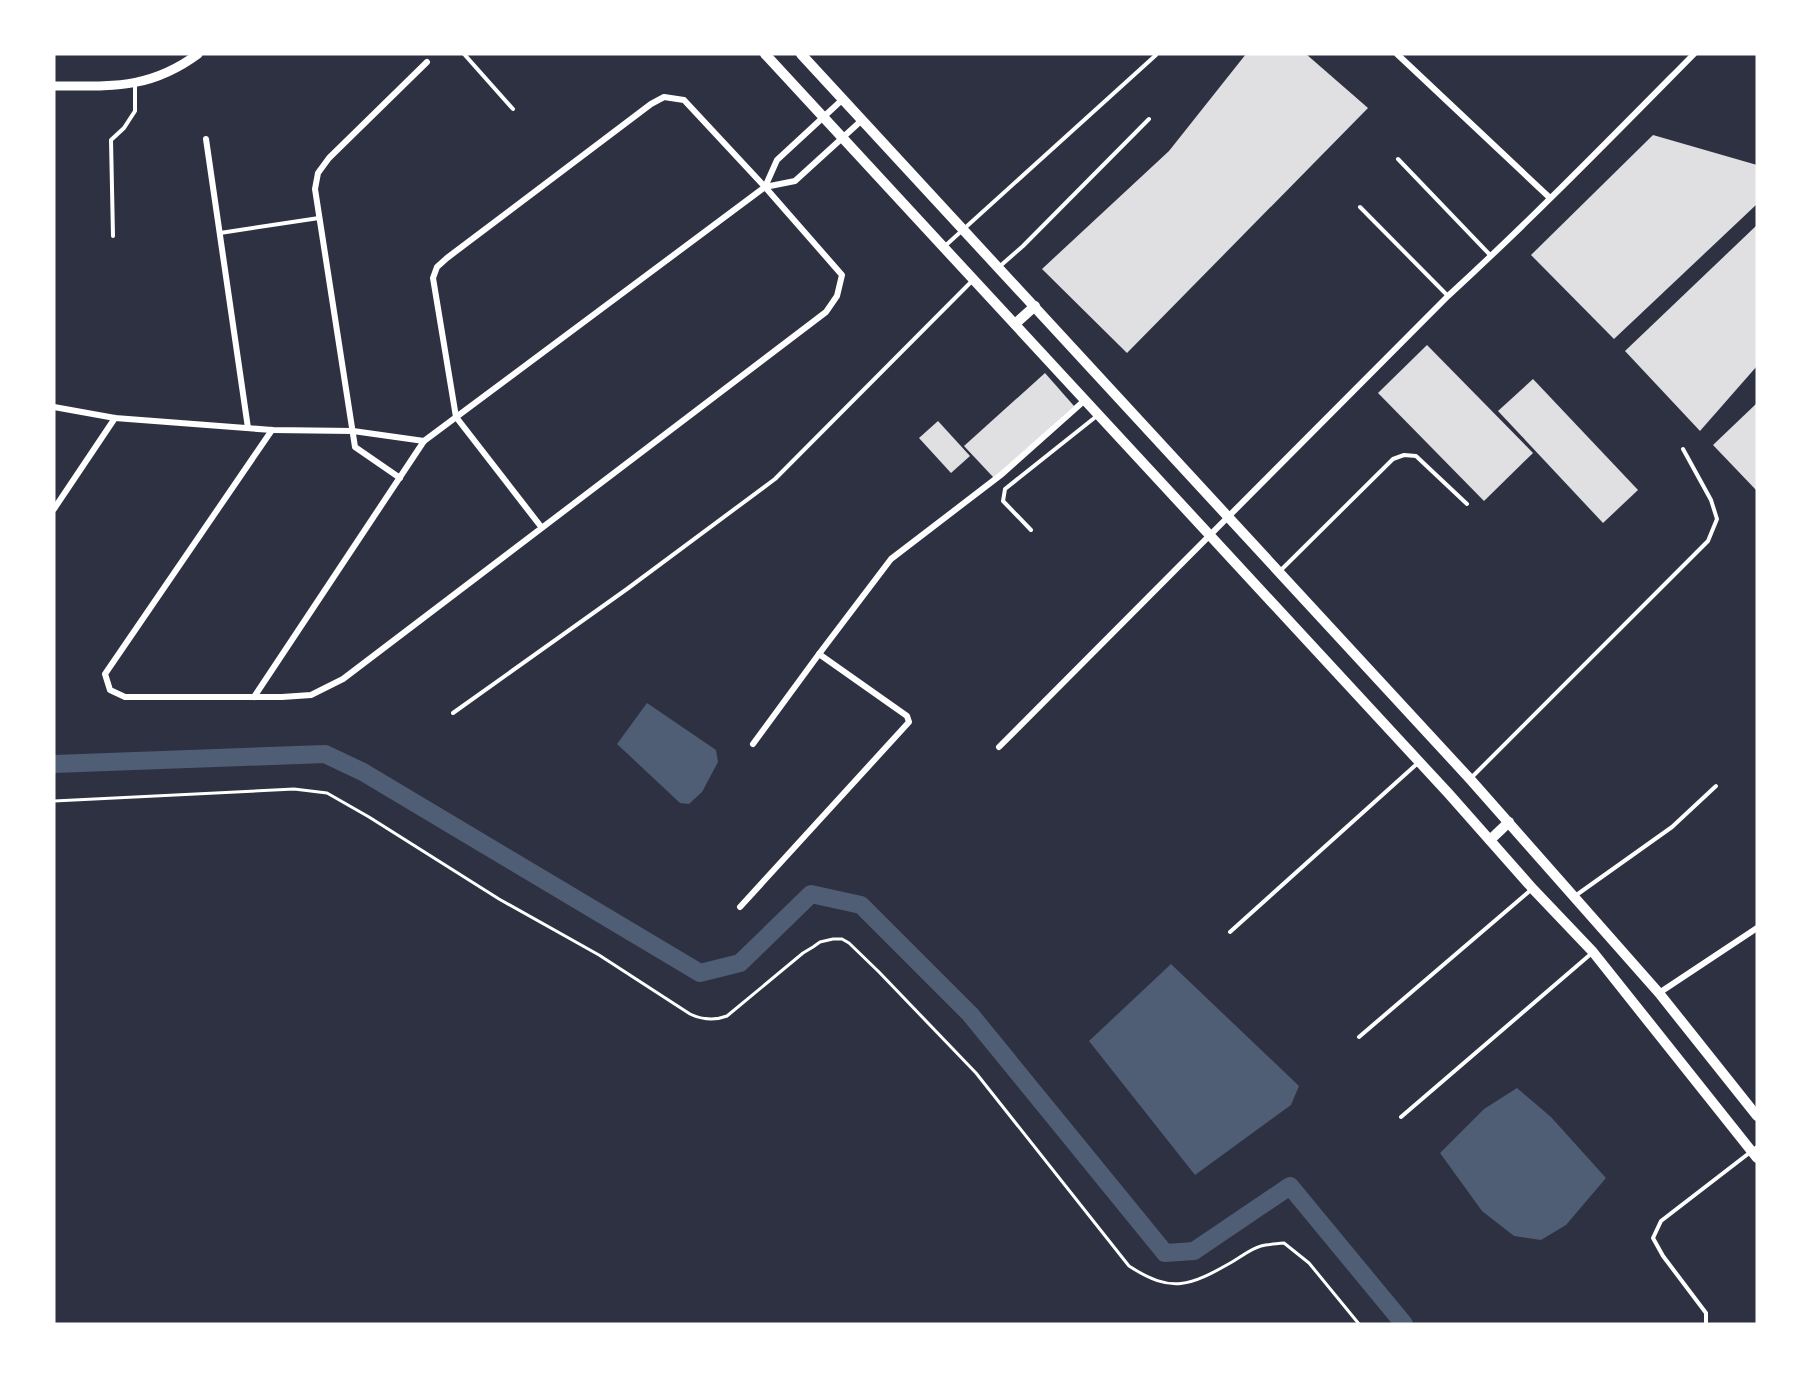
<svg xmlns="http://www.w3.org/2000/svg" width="1811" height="1378" viewBox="0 0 1811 1378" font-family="'DejaVu Sans',sans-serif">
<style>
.water{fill:#4f5d75}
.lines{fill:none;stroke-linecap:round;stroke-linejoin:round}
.canal{stroke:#4f5d75;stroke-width:18}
.building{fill:#e0e0e3}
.path{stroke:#fff;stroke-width:3}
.service{stroke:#fff;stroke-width:4}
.minor{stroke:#fff;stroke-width:6}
.tertiary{stroke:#fff;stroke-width:9}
.secondary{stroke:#fff;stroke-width:10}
</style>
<rect width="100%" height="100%" fill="#2d3142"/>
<g class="water">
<polygon points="647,703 716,750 718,762 702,792 689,804 680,803 617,744"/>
<polygon points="1171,964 1299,1086 1291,1105 1195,1175 1089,1041"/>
<polygon points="1517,1088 1551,1117 1606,1178 1566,1225 1541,1240 1514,1236 1482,1211 1440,1153 1484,1109"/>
</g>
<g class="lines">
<polyline class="canal" points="54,764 325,754 363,772 700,973 740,963 811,894 861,905 970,1014 1165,1253 1194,1251 1290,1186 1404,1324"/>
</g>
<g class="building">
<polygon points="1246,54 1306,54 1368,108 1127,353 1042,269 1169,151"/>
<polygon points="1653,135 1757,165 1757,204 1614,339 1531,255"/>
<polygon points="1757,225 1757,366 1700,431 1625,351"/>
<polygon points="1427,345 1533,453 1484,501 1378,393"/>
<polygon points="1045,373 1074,406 994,478 964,446"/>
<polygon points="1533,379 1638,490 1603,523 1498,411"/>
<polygon points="1757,403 1757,491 1713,445"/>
<polygon points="938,421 970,456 951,473 919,438"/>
</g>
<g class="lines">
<path class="path" d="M54,801L294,789L327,793L369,817L499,899L599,955L690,1014C703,1020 714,1021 727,1016L803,953L813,947L820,942L833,939H842L849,943L879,972L976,1073L1129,1266C1172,1294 1190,1286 1232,1262C1241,1257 1250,1249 1261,1246C1268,1244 1276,1244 1284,1243L1309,1263L1359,1324"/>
<g class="service">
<polyline points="464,54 513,109"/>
<polyline points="1398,159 1491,256"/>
<polyline points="1360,207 1448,296"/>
<polyline points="220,233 319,218"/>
<polyline points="113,236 111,140 124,128 135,111 135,84"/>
<polyline points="945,246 1156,55"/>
<polyline points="999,267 1023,246 1149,119"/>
<polyline points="1031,530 1003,501 1005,489 1098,415"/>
<polyline points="1280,571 1393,459 1404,455 1416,456 1467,504"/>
<polyline points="453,713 627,589 775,479 972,281"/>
<polyline points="1471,778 1708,541 1717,519 1711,500 1683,449"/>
<polyline points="1575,896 1672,827 1716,786"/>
<polyline points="1230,932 1419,762"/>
<polyline points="1359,1037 1532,889"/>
<polyline points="1401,1117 1592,953"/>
<polyline points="1706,1324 1706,1313 1663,1256 1653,1238 1661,1221 1757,1147"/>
</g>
<g class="minor">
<polyline points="1397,54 1550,198"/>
<polyline points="206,139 248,428"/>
<polyline points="765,187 777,160 843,99"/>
<polyline points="54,407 115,418 272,430 353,431 424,441"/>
<polyline points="272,430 105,674 110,690 125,697 282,697 311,695 343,679 826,312 837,296 842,275 765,187 684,100 664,97 651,104 447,258 437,267 433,278 456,417 542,528"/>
<polyline points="400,478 355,447 315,189 318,173 329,158 427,62"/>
<polyline points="54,509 115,418"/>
<polyline points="254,697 424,441 765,187 795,181 862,120"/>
<polyline points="753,744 819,654 891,559 1002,474 1085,400"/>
<path d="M999,747L1448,296C1533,218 1613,136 1694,54"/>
<polyline points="740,907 909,722 907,716 819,654"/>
<polyline points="1659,993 1757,928"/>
</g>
<path class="tertiary" d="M54,86C111,86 149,90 198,54"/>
<g class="secondary">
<polyline points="765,54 1449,794 1533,889 1593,952 1757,1158"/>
<polyline points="801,54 1470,779 1659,993 1757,1116"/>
<polyline points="1015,324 1035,306"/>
<polyline points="1490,840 1509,822"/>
</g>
</g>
<rect width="1811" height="1378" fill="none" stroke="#ffffff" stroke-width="111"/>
</svg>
